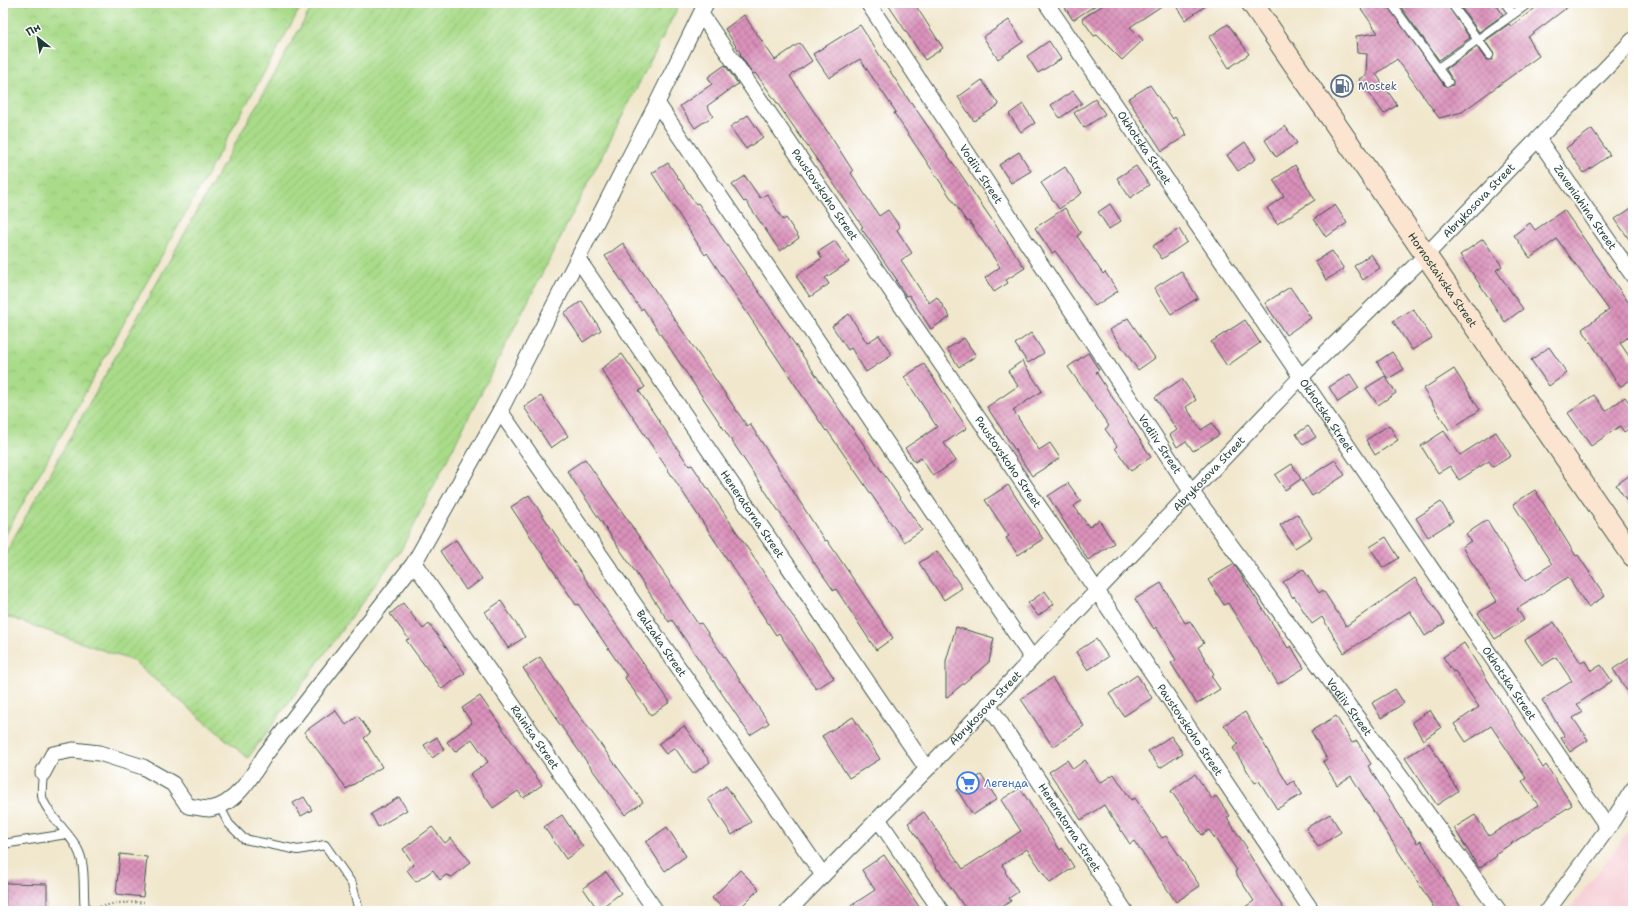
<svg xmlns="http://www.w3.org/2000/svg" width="1636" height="914" viewBox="0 0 1636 914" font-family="'Shantell Sans',sans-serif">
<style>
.built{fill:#f6cfd6}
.park{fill:url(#park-crowns);stroke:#648c5e}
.garden{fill:url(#garden-furrows);stroke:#648c5e}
.building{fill:url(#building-cross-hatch)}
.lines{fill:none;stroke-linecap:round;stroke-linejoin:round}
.service-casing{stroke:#3e564b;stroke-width:10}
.minor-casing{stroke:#3e564b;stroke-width:17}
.secondary-casing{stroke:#3e564b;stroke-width:23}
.path{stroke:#3e564b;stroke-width:2.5;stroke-dasharray:1 3;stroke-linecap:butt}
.service{stroke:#fff;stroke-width:8}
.minor{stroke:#fff;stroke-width:15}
.secondary{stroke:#fce5d0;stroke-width:21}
.labels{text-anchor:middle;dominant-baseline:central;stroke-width:3;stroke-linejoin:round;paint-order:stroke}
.service-label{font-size:11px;fill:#4e5e75;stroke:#fff;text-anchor:start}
.street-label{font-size:11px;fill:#1f3d34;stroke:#fff}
.shop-label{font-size:11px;fill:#366cbe;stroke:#fff;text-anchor:start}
</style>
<defs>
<pattern id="park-crowns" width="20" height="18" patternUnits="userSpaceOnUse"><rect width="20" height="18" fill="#a9db89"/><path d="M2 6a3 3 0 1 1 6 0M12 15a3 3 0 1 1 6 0" fill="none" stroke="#91bd77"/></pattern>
<pattern id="garden-furrows" width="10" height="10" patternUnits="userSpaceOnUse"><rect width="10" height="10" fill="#a9db89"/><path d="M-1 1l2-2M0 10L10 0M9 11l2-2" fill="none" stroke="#91bd77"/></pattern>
<pattern id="building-cross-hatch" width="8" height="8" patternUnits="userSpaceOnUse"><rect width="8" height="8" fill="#db92bb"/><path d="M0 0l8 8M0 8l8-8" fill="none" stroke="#b17899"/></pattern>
</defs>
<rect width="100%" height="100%" fill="#fff"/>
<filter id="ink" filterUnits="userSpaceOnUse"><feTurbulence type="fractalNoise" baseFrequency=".025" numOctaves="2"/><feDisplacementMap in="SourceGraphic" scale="8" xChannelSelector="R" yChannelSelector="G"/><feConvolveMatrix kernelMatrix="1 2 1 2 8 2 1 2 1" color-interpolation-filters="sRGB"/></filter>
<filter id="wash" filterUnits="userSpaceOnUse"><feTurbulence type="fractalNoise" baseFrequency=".012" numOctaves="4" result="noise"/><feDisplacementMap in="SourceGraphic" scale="16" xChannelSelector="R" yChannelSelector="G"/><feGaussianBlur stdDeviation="0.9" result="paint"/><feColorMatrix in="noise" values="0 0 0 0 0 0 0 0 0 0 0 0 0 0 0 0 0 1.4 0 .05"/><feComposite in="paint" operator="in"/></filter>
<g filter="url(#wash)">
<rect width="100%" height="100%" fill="#f1e7cd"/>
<polygon class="built" points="1633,826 1633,911 1568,911"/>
<polygon class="park" points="3,3 303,3 3,539"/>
<polygon class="garden" points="314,3 680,3 402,548 248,758 133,661 3,615 3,557"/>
<g id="blocks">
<g class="building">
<polygon points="887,3 914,3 943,48 925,60"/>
<polygon points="1062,3 1099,3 1073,20"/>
<polygon points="1106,3 1166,3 1130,27 1143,40 1122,60 1097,35 1094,36 1082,19"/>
<polygon points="1174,3 1210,3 1185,20"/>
<polygon points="1357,3 1386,3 1444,85 1448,87 1453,85 1453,81 1446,69 1477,47 1486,60 1492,60 1494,54 1485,41 1509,24 1511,26 1542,3 1573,3 1528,37 1539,56 1462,112 1439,118 1397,59 1376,74 1397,105 1384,114 1359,79 1366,75 1367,54 1357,53 1356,36 1378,33"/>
<polygon points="1398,3 1446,3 1470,38 1439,60"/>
<polygon points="1458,3 1495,3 1503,15 1479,32"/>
<polygon points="744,15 775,60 800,43 812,61 790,76 833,140 853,171 851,173 879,216 888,210 900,227 897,230 912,253 901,260 929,303 937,297 950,317 931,329 909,295 906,296 896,281 897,280 861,228 863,227 834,184 763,83 755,73 753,74 740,55 741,54 725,29"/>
<polygon points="1009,20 1023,42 998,59 983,37"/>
<polygon points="1228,24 1249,54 1229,68 1209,37"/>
<polygon points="860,25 910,102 911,102 1025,268 1006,280 1008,283 994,292 985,278 1000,267 969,221 967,222 894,113 896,112 860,59 829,78 813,54"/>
<polygon points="1049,41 1061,59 1038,73 1027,56"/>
<polygon points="725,65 738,84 707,106 713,116 695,128 680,106 712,84 708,77"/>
<polygon points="982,80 999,105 974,121 958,97"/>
<polygon points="1150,85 1173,119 1175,117 1187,135 1162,151 1128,99"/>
<polygon points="1073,91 1082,103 1060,118 1051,105"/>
<polygon points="1095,99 1105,114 1084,128 1074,113"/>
<polygon points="1023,104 1035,123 1021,132 1009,114"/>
<polygon points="748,115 763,137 746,149 730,127"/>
<polygon points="1285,126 1297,143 1276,157 1265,140"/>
<polygon points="1592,129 1610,155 1584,173 1566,148"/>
<polygon points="1245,142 1256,159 1238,171 1227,155"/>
<polygon points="1019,152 1031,171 1011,183 999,165"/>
<polygon points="668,163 696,204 698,203 922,530 904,542 827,430 826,431 707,253 705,255 652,173"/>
<polygon points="1295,165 1315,200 1277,224 1267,208 1284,196 1273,180"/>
<polygon points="1136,166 1149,185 1130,198 1117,178"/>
<polygon points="1065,167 1082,193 1059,209 1041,183"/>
<polygon points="745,176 760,198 767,194 783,220 786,218 799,238 780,251 746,201 744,202 732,185"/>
<polygon points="1110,204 1121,221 1109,229 1098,212"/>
<polygon points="1335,205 1347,223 1326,237 1314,219"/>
<polygon points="1633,207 1633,245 1615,219"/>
<polygon points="1065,208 1081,233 1077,236 1103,274 1105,272 1118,291 1095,306 1055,251 1052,253 1035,228"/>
<polygon points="1564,210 1633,309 1633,334 1620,343 1633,362 1633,378 1620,387 1582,329 1609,310 1557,239 1530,258 1514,235 1530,223 1535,230"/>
<polygon points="1179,229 1187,242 1162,259 1153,246"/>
<polygon points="1483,239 1502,266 1496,270 1523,309 1505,322 1460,255"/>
<polygon points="835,241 849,262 825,278 829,284 810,297 796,276 822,258 818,252"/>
<polygon points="623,243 747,426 750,424 825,541 827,540 893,638 876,650 836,589 834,591 794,534 643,308 641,310 605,256"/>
<polygon points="1332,251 1344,269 1326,280 1315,261"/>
<polygon points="1371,254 1380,268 1363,280 1354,266"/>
<polygon points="1181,271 1198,298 1171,314 1154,288"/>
<polygon points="1290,287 1311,318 1286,335 1265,303"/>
<polygon points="582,301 601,330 583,342 564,313"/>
<polygon points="1413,309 1432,338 1412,350 1393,321"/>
<polygon points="849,314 867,343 879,335 892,355 866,372 851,348 848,350 832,326"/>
<polygon points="1128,318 1155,358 1138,370 1110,330"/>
<polygon points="1245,320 1260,343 1227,366 1211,342"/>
<polygon points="1031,333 1044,353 1028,363 1015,344"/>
<polygon points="964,338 976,356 959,367 947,349"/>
<polygon points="1549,347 1567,373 1549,386 1531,360"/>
<polygon points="1392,352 1404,369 1388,379 1377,362"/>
<polygon points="1088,353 1099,370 1096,372 1151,457 1131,471 1115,448 1117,446 1105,429 1109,426 1068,367"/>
<polygon points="622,354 645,387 639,391 689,466 692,465 834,678 816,689 779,633 776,635 748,593 749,592 601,369"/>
<polygon points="1022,361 1042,391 1013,410 1039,450 1050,443 1060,458 1032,476 987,407 1018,386 1008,371"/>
<polygon points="924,364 967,428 944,443 956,461 933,476 921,458 915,462 905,448 937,427 904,377"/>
<polygon points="1454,369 1480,410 1449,430 1423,389"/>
<polygon points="1350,374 1359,388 1338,402 1329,387"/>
<polygon points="1385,376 1396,393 1378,405 1366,388"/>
<polygon points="1182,379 1196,400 1186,407 1201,430 1212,423 1219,435 1193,451 1186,441 1177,447 1170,435 1177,430 1155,397"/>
<polygon points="1594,395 1606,411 1625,397 1633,408 1633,426 1624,432 1620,426 1591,446 1568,413"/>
<polygon points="541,396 568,436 551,448 524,407"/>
<polygon points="1389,425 1398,440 1375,455 1366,440"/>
<polygon points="1308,426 1316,437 1303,445 1296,434"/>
<polygon points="1444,431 1460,455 1496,432 1511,456 1493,467 1489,461 1459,480 1450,466 1438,473 1421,446"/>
<polygon points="585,459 625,516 698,624 701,623 769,723 750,735 672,620 669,622 567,471"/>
<polygon points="1335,460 1345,475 1312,496 1302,481"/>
<polygon points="1292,464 1301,479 1285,490 1275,475"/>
<polygon points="1633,473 1633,509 1616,485"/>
<polygon points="1068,483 1081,501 1074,506 1089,527 1099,520 1114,543 1088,560 1048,496"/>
<polygon points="1008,485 1043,539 1018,555 1006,538 1009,536 985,500"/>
<polygon points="1535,490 1576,556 1578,555 1605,596 1588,607 1568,577 1517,609 1524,620 1495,639 1478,613 1497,601 1462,547 1471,541 1466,534 1487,520 1525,581 1552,564 1513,504"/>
<polygon points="529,495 608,613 670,702 651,715 625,678 627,676 578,604 576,605 511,507"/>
<polygon points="1441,502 1453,521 1428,537 1416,518"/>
<polygon points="1297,514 1312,537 1295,548 1280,525"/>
<polygon points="1386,537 1399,558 1383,568 1370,547"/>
<polygon points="456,540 482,579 466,590 440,551"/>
<polygon points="937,551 962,588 944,600 919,563"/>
<polygon points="1234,564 1288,648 1291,646 1304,668 1278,684 1228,603 1224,605 1208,580"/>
<polygon points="1303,569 1319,593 1323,590 1346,626 1415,578 1445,623 1425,636 1410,611 1344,653 1322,617 1312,624 1294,596 1293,598 1283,582"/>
<polygon points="1161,583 1185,623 1190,621 1204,643 1198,647 1214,674 1211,676 1220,689 1197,704 1171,663 1176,660 1156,627 1154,629 1135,599"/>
<polygon points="1045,591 1054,604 1038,616 1028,603"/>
<polygon points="501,601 525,637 508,648 485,612"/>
<polygon points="403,603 423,629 429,624 465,673 442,689 406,640 409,639 390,614"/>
<polygon points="1554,622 1581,663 1585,661 1591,671 1601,665 1612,681 1577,704 1583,712 1573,718 1588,740 1570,752 1561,738 1565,736 1542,700 1572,681 1556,657 1542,666 1525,640"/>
<polygon points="956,627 994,638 989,662 946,698 946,661"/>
<polygon points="1096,639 1108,657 1088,670 1076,652"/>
<polygon points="1464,643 1543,768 1546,765 1572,805 1495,854 1497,856 1479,868 1454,828 1475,815 1489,836 1538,805 1522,781 1526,778 1491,726 1466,742 1454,724 1479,707 1455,671 1453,672 1443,657"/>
<polygon points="1633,656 1633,700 1613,669"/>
<polygon points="540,657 573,707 643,802 625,815 556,719 557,718 523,668"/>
<polygon points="1137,675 1152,698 1124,716 1109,694"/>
<polygon points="1052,678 1084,726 1053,747 1021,699"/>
<polygon points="1395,689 1404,703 1381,718 1372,703"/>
<polygon points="480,696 542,785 523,798 518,791 493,808 470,774 488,762 472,739 455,752 447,742 472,723 462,708"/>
<polygon points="335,710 346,725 358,716 370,733 364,738 382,767 346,789 329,763 328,764 304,732"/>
<polygon points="1430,710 1441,728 1423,740 1412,722"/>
<polygon points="1245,712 1288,785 1294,781 1302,794 1277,809 1259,781 1255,783 1233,748 1238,744 1224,725"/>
<polygon points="1336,716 1352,743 1357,741 1371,764 1368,766 1393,805 1417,843 1421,841 1463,911 1436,911 1351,776 1337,785 1323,762 1327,759 1311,731"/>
<polygon points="853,717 880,759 849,778 822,736"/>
<polygon points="684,726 710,762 693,774 675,748 666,754 658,744"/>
<polygon points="1171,736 1183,753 1160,768 1148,751"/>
<polygon points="437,737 444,750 432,758 424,745"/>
<polygon points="1429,743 1458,791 1437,805 1405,758"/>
<polygon points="1067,760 1073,769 1085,760 1100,783 1114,774 1131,800 1135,798 1162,838 1166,836 1200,886 1176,902 1134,841 1130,844 1104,805 1081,820 1049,772"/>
<polygon points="1195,774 1212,799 1216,796 1230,816 1227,818 1247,848 1246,849 1285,911 1239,911 1254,901 1235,872 1237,870 1209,830 1202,835 1171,791"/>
<polygon points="981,775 997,799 973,815 957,790"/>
<polygon points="726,786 751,822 732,835 708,799"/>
<polygon points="1020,788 1060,850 1062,848 1074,867 1050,883 1027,849 1002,865 1006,871 1005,872 1018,892 1009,898 1011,901 996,911 967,911 939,870 938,870 908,823 924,812 963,869 1021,831 1001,800"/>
<polygon points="304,797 312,810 301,816 293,803"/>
<polygon points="399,797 407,810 378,827 371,814"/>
<polygon points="1330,814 1341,832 1318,847 1306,828"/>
<polygon points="562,815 583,847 566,859 544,827"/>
<polygon points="432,827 445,843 451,838 471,862 452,877 446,875 440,880 433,870 416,882 407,870 414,865 403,849"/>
<polygon points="667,827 686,856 665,871 646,842"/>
<polygon points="120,854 147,857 143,897 116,894"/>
<polygon points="884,855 922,911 843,911 875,890 862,870"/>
<polygon points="740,870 759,889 737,911 726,911 712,898"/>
<polygon points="606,872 621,893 598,910 583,888"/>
<polygon points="5,883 47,884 47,911 5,911"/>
</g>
</g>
</g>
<g filter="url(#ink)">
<use href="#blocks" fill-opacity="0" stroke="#3e564b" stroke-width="1"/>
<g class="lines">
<g class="service-casing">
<g id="service">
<polyline points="1391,3 1448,82"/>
<polyline points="1451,3 1489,55"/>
<polyline points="1505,3 1513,14"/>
<polyline points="1438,68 1529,3"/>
<path d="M43,773C43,780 40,793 43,800C52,822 78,838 82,862C85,876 83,895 85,911"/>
<polyline points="220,807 229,824 244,839 298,850 325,845 352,884 359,911"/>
<polyline points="3,844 67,834"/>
</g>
</g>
<g class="minor-casing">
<g id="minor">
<path id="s1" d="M868,3L1191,491L1499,911"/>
<path id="s2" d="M1046,3L1608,828"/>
<path id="s3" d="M701,14L1097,591L1312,911"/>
<polyline points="657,103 1032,658"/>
<path id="s4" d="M1538,139L1633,276"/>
<path id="s5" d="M578,259L927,769"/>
<path id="s6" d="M500,411L823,875"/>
<path id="s7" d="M414,563L656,911"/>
<path id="s8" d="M988,704L1125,911"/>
<path d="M43,773L53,754L73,750L99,753L143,767L173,784L188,806C195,807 203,809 209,809C235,806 253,775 265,755L414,563L500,411L657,103L706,3"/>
<polyline points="878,819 941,911"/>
<path id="s9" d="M788,911L927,769L1301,377L1427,254L1633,40"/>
<polyline points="1547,911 1608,828 1633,789"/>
</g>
</g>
<g class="secondary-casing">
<g id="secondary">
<path id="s10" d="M1252,3L1633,556"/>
</g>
</g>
<polyline class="path" points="96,908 116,903 144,902"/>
<use href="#service" class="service"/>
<use href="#minor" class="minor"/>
<use href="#secondary" class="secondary"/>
</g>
</g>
<defs>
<g id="fuel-ring" transform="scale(1.15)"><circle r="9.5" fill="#fff" stroke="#5c6f8a" stroke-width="1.5"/><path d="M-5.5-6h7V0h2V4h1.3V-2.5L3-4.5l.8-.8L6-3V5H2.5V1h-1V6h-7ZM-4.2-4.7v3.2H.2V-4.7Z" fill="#5c6f8a"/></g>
<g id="supermarket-ring" transform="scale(1.15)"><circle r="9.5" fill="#fff" stroke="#3f7fe0" stroke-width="1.5"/><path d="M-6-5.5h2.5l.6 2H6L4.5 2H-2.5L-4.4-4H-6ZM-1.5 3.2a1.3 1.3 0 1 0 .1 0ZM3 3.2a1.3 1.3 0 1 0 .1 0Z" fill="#3f7fe0"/></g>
</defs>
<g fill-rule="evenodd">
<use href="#fuel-ring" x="1342" y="86"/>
<use href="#supermarket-ring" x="968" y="783"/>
</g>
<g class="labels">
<g class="service-label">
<text x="1358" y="86">Mostek</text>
</g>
<g class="street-label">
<text stroke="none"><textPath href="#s2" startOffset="175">Okhotska Street</textPath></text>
<text stroke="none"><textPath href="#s1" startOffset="205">Vodiiv Street</textPath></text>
<text stroke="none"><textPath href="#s3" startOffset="219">Paustovskoho Street</textPath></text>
<text stroke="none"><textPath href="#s9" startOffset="991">Abrykosova Street</textPath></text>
<text stroke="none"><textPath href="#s4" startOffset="83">Zaveniahina Street</textPath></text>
<text stroke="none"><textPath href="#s10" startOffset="336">Hornostaivska Street</textPath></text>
<text stroke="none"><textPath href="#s2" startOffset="499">Okhotska Street</textPath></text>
<text stroke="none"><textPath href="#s1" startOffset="529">Vodiiv Street</textPath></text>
<text stroke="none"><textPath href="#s3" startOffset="543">Paustovskoho Street</textPath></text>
<text stroke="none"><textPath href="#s9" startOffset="607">Abrykosova Street</textPath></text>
<text stroke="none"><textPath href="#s5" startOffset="309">Heneratorna Street</textPath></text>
<text stroke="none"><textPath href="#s6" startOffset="283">Balzaka Street</textPath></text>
<text stroke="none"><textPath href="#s2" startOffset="823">Okhotska Street</textPath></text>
<text stroke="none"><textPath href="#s1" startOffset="853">Vodiiv Street</textPath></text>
<text stroke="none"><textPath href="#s9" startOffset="283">Abrykosova Street</textPath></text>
<text stroke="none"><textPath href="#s3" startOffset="867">Paustovskoho Street</textPath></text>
<text stroke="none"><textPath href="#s7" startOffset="212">Rainisa Street</textPath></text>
<text stroke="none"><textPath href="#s8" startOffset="148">Heneratorna Street</textPath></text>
</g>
<g class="shop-label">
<text x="984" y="783">Легенда</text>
</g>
</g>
<rect width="1636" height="914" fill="none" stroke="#fff" stroke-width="16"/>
<g transform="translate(38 38) rotate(330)" stroke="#ffffff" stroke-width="3" paint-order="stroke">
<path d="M0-3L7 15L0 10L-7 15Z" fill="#1f3d34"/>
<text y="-6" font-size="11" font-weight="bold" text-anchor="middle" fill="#1f3d34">Пн</text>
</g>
</svg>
